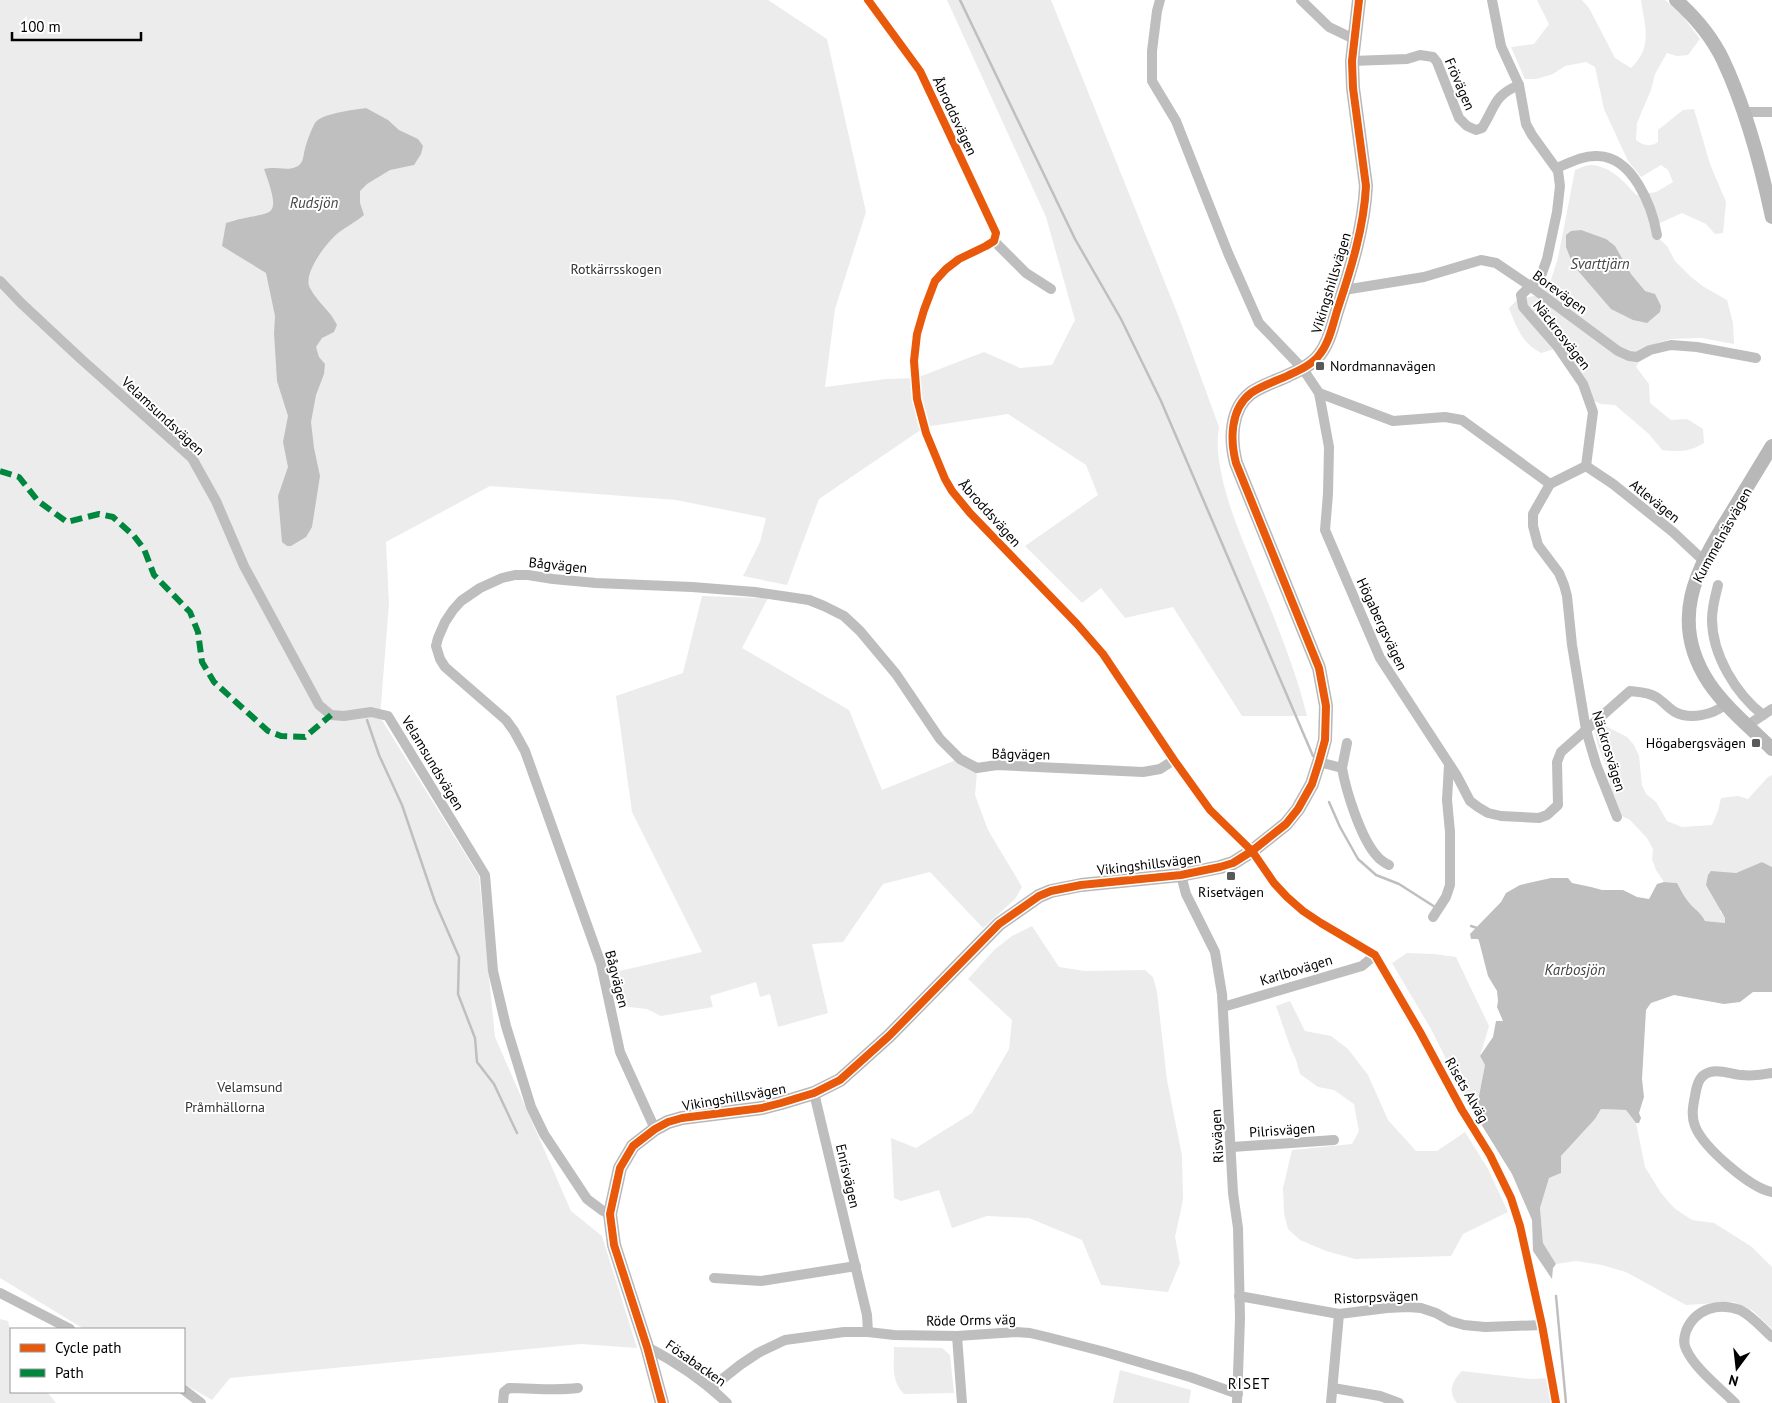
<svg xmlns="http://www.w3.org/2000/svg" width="1772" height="1403" viewBox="0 0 1772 1403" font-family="'PT Sans',sans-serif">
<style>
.green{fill:#ececec}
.water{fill:#bfbfbf}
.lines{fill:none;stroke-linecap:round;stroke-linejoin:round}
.stream{stroke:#bfbfbf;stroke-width:2.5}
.street{stroke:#bebebe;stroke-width:10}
.secondary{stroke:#b8b8b8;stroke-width:14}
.quiet{stroke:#00873e;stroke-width:6;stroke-dasharray:12 6;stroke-linecap:butt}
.cycleway-casing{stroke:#fff;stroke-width:11}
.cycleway{stroke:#e8590c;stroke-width:8}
.poi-dot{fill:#595959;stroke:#fff;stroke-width:2}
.labels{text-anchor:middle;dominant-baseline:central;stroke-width:4;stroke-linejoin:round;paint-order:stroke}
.street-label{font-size:14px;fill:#000;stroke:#fff}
.park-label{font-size:14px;fill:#333;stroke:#fff}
.poi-label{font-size:14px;fill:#000;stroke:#fff;text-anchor:start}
.water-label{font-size:15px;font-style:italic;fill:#444;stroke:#fff}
.neighbourhood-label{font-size:15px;letter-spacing:1px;fill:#000;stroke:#fff}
</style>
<rect width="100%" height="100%" fill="#fff"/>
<g class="green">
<path d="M0,0H768L827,39L866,212L835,309L825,387L886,379L916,378L984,352L1020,368L1052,365L1075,320L1046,217L947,0H1051L1180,320L1219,427C1211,473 1243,540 1260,583C1278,627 1296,671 1307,716H1242L1173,607L1125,618L1101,588L1082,603L1025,546L1098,495L1086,465L1008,414L925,427L819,499L787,585L743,576L760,542L766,518L676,500L490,486L386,542L389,604L380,717L479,876L495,1037L571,1211L602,1236L637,1348L581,1344L230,1378L212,1400L184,1384V1329H84L0,1278Z"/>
<path d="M1537,0H1582L1589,8L1615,58L1631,68C1653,47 1645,28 1641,0H1665L1682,15L1700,39L1688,55L1677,56L1667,53L1655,74L1651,90L1637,123L1636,140C1644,146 1650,147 1658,142V130L1683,110L1694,109L1710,164L1726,202L1723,233L1715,234L1706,224L1682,213L1660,223L1655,235L1667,246L1675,261L1691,277L1704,287L1727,300L1733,323L1734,344L1701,338L1671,339L1648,346L1636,367L1649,384L1650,403L1671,420L1687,419L1703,429L1704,443C1690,452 1678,452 1662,450L1649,434L1615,405L1601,404L1594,401L1562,347L1541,353C1521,342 1517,328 1509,308L1518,299L1534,296L1548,289L1558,258L1575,170C1580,168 1586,165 1591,165C1610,166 1624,181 1636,195L1656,192L1673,182L1668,170L1661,165L1641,177L1628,161L1604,109L1595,67L1586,62L1565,66L1553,74L1536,79H1525L1511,47L1534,44L1549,24Z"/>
<polygon points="702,596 768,598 742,648 849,710 882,790 956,760 977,772 975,795 988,830 1022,887 1015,899 983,928 930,872 883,884 843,942 812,944 828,1013 778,1027 770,994 760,997 756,982 710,996 713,1007 661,1016 647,1009 620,1006 611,973 702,952 632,812 616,696 683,673"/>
<path d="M1598,722L1627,737L1634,745L1639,756L1642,785L1646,794L1656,802L1667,821L1682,827L1712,825L1718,811L1721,798L1738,796L1748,799L1768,777L1772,775V867L1762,862L1736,873L1720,911L1725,918V923L1705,921C1701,913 1697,911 1691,905C1685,898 1681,891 1677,883L1664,882L1656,870L1652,859L1653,849L1647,838L1630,820L1620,815L1611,794L1608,770L1598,746L1594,728Z"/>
<polygon points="1032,926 1059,967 1085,971 1145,970 1153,977 1157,992 1167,1080 1182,1156 1183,1200 1175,1237 1180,1263 1168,1292 1101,1285 1082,1240 1029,1218 987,1216 952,1228 939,1190 901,1201 894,1198 891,1138 916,1148 972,1113 1009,1049 1012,1020 968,979 994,950 1012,936"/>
<polygon points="1407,953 1434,954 1456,957 1489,1026 1480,1056 1485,1065 1478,1101 1474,1107 1458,1083 1431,1029 1392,963"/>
<polygon points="1290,1001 1305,1031 1331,1036 1348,1049 1368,1075 1388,1120 1416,1151 1437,1151 1465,1132 1488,1169 1508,1212 1463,1234 1451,1256 1355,1259 1326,1251 1300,1240 1288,1229 1284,1213 1283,1188 1292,1150 1352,1144 1359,1131 1354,1104 1334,1090 1318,1087 1300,1074 1296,1060 1291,1049 1276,1006"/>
<polygon points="1601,1109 1626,1110 1636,1123 1645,1167 1661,1193 1674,1208 1692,1220 1714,1223 1752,1247 1772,1267 1772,1329 1753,1311 1734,1302 1686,1305 1626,1272 1602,1265 1576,1261 1556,1264 1543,1243 1540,1208 1549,1178 1561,1173 1561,1156 1595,1119"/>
<polygon points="0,1319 8,1321 11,1333 11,1392 47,1392 56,1403 0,1403"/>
<path d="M894,1347L942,1348L950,1355L954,1393L904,1394C891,1381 894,1365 894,1347Z"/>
<polygon points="1120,1370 1191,1390 1189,1403 1113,1403"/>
<path d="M1462,1371L1531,1379L1552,1378L1555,1403H1457C1447,1392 1453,1380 1462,1371Z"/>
</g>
<g class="water">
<path d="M366,108L388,120L399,130L418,139L423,146L421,154L414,165L390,170L367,184L360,191V203L364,215C356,222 347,226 338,233C327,242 302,274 310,288C317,302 330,310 337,325L334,332L322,338L316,347L319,357L325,364L324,374L316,395L311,422L314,448L320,476L312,527L306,537L291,546H287L282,542L278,496L288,467L283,442L288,416L277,381L274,333L275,316L266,273L222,246L226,223C269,208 285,227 264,169C275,166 288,172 298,166C304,162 303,155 305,149C307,141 311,130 315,123C322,113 354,110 366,108Z"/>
<polygon points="1581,230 1606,239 1615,246 1631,274 1645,291 1655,294 1661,306 1660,312 1647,323 1633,320 1611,309 1573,265 1566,247 1566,235 1571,231"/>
<path d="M1762,862L1772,867V992H1753L1740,1002L1724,1004L1674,995L1651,1003L1646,1010L1642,1079L1644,1097L1639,1113L1641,1118L1639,1123H1636L1626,1110L1601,1109L1595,1119L1561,1156V1173L1549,1178L1540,1208L1543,1243L1556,1264L1553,1268L1552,1279L1533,1251L1532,1220L1512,1174L1481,1124L1478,1101L1485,1065L1480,1056L1493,1037L1496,1021H1503L1497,1007L1498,1001L1497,991L1488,976L1479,941L1478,939H1471L1470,934L1501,902L1506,893L1520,885L1551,878H1568L1572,883L1591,887L1602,890H1623L1637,897L1649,899L1657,884L1664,882L1677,883C1681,891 1685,898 1691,905C1697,911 1701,913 1705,921L1725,923V918L1706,885L1708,875L1711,871L1736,873Z"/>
</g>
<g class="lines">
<g class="stream">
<polyline points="960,0 1075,239 1121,319 1161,401 1313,756"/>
<polyline points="367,720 379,755 402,805 435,902 459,957 458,994 475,1038 477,1062 494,1084 517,1133"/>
<polyline points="1329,802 1340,827 1358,859 1376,875 1399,884 1435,907"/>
<polyline points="1471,926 1477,928"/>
<polyline points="1556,1296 1566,1403"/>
</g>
<g class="street">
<polyline points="868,0 920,71 996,233 994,241 986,246 959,259 946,269 935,281 924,310 917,334 914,361 917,399 926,433 945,479 952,491 970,513 1077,624 1103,654 1174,760 1210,810 1252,851 1274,883 1287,897 1303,911 1321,923 1375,955 1420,1032 1462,1110 1490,1155 1511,1198 1520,1226 1542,1325 1556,1403"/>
<path d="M1160,0L1157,11L1152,51V81L1176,121L1228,253L1259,323L1303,369L1319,393L1329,447L1328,494L1325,530L1380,658L1457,776L1470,801L1478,807L1488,813L1501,816L1539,818L1547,815L1558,805L1557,762L1561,752L1630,691C1639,692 1648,692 1656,697C1663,701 1668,708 1675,712C1690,720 1713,715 1726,704"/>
<polyline points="1301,0 1329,27 1354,39"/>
<polyline points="1492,0 1501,46 1519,85 1526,124 1532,135 1558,171 1560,186 1557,212 1547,259 1541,276 1521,295 1523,307 1557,346 1583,384 1593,412 1586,466 1550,484 1533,514 1533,526 1538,545 1559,573 1564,585 1567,596 1572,645 1586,730 1596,764 1617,817"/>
<path d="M1352,61L1407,59L1420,55L1433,57L1437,62L1459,118L1467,126L1476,130L1482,128C1496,106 1493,96 1519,85"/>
<polyline points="1744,112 1772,112"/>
<path d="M1557,168C1569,163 1583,155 1598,156C1633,157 1652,206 1657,235"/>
<polyline points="994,241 1026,273 1051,289"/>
<polyline points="0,281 21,303 81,359 192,458 216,501 244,566 319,705 331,715 344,716 371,712 388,716 485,875 493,971 506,1026 531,1107 544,1134 587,1199 603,1211 610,1214"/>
<polyline points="1344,290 1424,277 1481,260 1496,263 1530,286 1618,351 1629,356 1637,357 1650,350 1671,345 1697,347 1756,358"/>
<polyline points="1319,393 1393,421 1445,417 1462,420 1550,484"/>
<polyline points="1586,466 1613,484 1673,532 1704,561"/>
<path d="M1718,585C1715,597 1712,608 1712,619C1712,655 1736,694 1763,715"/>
<polyline points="1748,725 1772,709"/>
<polyline points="1319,762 1342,768 1347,743"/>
<path d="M1342,768C1346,791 1361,839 1377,856C1380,860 1385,863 1389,865"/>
<polyline points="1181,875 1186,894 1215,952 1222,994 1233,1193 1238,1228 1240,1318 1237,1403"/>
<polyline points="1433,917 1446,897 1450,885 1450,832 1447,800 1449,765"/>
<polyline points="1223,1007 1362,966 1375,955"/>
<path d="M1772,1073C1762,1075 1751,1076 1741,1075C1730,1074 1714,1067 1704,1075C1698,1079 1696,1089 1695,1096C1693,1106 1691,1116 1695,1126C1703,1147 1750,1188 1772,1192"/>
<polyline points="814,1093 867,1315 868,1332"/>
<polyline points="655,1129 620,1052 601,964 525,751 514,731 506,720 445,667 440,659 436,646 438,638 445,622 453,610 461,601 480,588 502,578 515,575 528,575 553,579 596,583 692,587 755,592 809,600 824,606 844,616 860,631 896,674 940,739 960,759 977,768 997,765 1143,772 1160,769 1174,760"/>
<polyline points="1232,1147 1334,1140"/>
<polyline points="714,1278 761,1281 856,1266"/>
<polyline points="0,1293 70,1329"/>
<polyline points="1239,1296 1339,1314 1387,1308 1408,1307 1421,1308 1436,1313 1450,1321 1464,1325 1485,1327 1542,1325"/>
<polyline points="957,1336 962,1403"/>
<path d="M647,1347C676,1362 704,1381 727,1403"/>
<polyline points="711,1388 740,1365 758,1353 785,1340 844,1332 868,1332 894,1335 957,1336 1016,1332 1030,1333 1047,1337 1105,1352 1190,1377 1238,1394"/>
<polyline points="1333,1388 1380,1396 1399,1403"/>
<polyline points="184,1390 201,1403"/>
<path d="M503,1403L504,1392L509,1388C532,1388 555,1391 578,1388"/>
<polyline points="1331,1403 1339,1314"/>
<path d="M1735,1403C1720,1388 1695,1369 1686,1349C1683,1343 1684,1338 1686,1331C1695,1309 1718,1302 1740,1310C1752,1316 1762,1328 1772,1337"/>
</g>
<g class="secondary">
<path d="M1676,0C1695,17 1712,37 1723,60C1746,109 1761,165 1772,217"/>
<path d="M1772,446C1758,469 1744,492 1730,515C1696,570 1668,621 1709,683C1726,708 1751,728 1772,749"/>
<path d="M662,1403L647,1347L614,1245L610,1214L620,1168L633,1146L655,1129L668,1122L682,1118L762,1108L781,1103L814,1093L840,1080L889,1036L999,924L1039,896L1051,891L1081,885L1181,875L1220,867L1233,863L1252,851L1286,824L1298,809L1312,784L1319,762L1325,740L1326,706L1319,668L1236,463C1230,440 1230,409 1251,393C1262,385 1277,381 1289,375C1300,370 1313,364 1320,354C1330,341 1333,323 1338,308C1351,269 1364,227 1366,186L1353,88L1352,61L1359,0"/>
</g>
<polyline class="quiet" points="0,471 19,477 38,501 67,522 99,514 113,517 134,536 144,549 154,575 190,612 198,632 202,662 214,682 268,731 281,736 305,737 331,715"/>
<g class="cycleway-casing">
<g id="cycleway">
<polyline points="868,0 920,71 996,233 994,241 986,246 959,259 946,269 935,281 924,310 917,334 914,361 917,399 926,433 945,479 952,491 970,513 1077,624 1103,654 1174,760 1210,810 1252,851 1274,883 1287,897 1303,911 1321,923 1375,955 1420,1032 1462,1110 1490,1155 1511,1198 1520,1226 1542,1325 1556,1403"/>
<path d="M662,1403L647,1347L614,1245L610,1214L620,1168L633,1146L655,1129L668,1122L682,1118L762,1108L781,1103L814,1093L840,1080L889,1036L999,924L1039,896L1051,891L1081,885L1181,875L1220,867L1233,863L1252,851L1286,824L1298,809L1312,784L1319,762L1325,740L1326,706L1319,668L1236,463C1230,440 1230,409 1251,393C1262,385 1277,381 1289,375C1300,370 1313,364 1320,354C1330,341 1333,323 1338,308C1351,269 1364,227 1366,186L1353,88L1352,61L1359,0"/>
</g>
</g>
<use href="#cycleway" class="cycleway"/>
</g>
<g class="poi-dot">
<rect x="1315" y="361" width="10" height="10" rx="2.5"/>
<rect x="1751" y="738" width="10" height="10" rx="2.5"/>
<rect x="1226" y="871" width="10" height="10" rx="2.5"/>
</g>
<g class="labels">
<g class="street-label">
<text transform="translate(1460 84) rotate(67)">Frövägen</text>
<text transform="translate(955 116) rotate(65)">Åbroddsvägen</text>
<text transform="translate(1331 283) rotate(-73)">Vikingshillsvägen</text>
<text transform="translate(1560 292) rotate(36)">Borevägen</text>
<text transform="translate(1562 335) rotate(52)">Näckrosvägen</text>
<text transform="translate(163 416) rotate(43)">Velamsundsvägen</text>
<text transform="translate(1655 501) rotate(39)">Atlevägen</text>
<text transform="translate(990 513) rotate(48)">Åbroddsvägen</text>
<text transform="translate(1722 535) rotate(-61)">Kummelnäsvägen</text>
<text transform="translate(558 565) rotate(6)">Bågvägen</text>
<text transform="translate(1382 624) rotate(65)">Högabergsvägen</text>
<text transform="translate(1609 751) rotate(73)">Näckrosvägen</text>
<text transform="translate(1021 754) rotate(1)">Bågvägen</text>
<text transform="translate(433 763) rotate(59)">Velamsundsvägen</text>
<text transform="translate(1149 864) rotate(-7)">Vikingshillsvägen</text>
<text transform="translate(1296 970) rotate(-17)">Karlbovägen</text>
<text transform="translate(617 979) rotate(76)">Bågvägen</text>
<text transform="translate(1467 1090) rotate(60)">Risets Alväg</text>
<text transform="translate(734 1097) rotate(-10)">Vikingshillsvägen</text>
<text transform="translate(1282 1130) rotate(-4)">Pilrisvägen</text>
<text transform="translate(1217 1136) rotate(-93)">Risvägen</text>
<text transform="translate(848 1176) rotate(77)">Enrisvägen</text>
<text transform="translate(1376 1297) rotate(-2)">Ristorpsvägen</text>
<text transform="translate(971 1320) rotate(-1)">Röde Orms väg</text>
<text transform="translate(696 1363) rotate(35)">Fösabacken</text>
</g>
<g class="park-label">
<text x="616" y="269">Rotkärrsskogen</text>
<text x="250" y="1087">Velamsund</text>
<text x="225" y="1107">Pråmhällorna</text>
</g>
<g class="poi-label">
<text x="1330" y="366">Nordmannavägen</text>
<text x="1746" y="743" text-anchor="end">Högabergsvägen</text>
<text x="1231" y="892" text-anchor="middle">Risetvägen</text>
</g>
<g class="water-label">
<text x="314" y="202">Rudsjön</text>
<text x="1600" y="263">Svarttjärn</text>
<text x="1575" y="969">Karbosjön</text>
</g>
<g class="neighbourhood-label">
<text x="1249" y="1383">RISET</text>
</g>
</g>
<rect x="10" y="1328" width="175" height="65" fill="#ffffff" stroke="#999999"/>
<rect x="20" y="1344" width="25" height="8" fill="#e8590c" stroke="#999999"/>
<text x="55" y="1353" font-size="15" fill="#000000">Cycle path</text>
<rect x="20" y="1369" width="25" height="8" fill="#00873e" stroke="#999999"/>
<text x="55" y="1378" font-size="15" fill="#000000">Path</text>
<g transform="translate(1737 1368) rotate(195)" stroke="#ffffff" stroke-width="4" paint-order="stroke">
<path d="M0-4L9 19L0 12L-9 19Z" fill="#000000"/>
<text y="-8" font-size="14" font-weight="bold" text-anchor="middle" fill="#000000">N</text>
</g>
<path d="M12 32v8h129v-8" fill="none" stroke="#000000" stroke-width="2.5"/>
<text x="20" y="32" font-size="15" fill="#000000" stroke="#ffffff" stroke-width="4" paint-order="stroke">100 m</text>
</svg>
